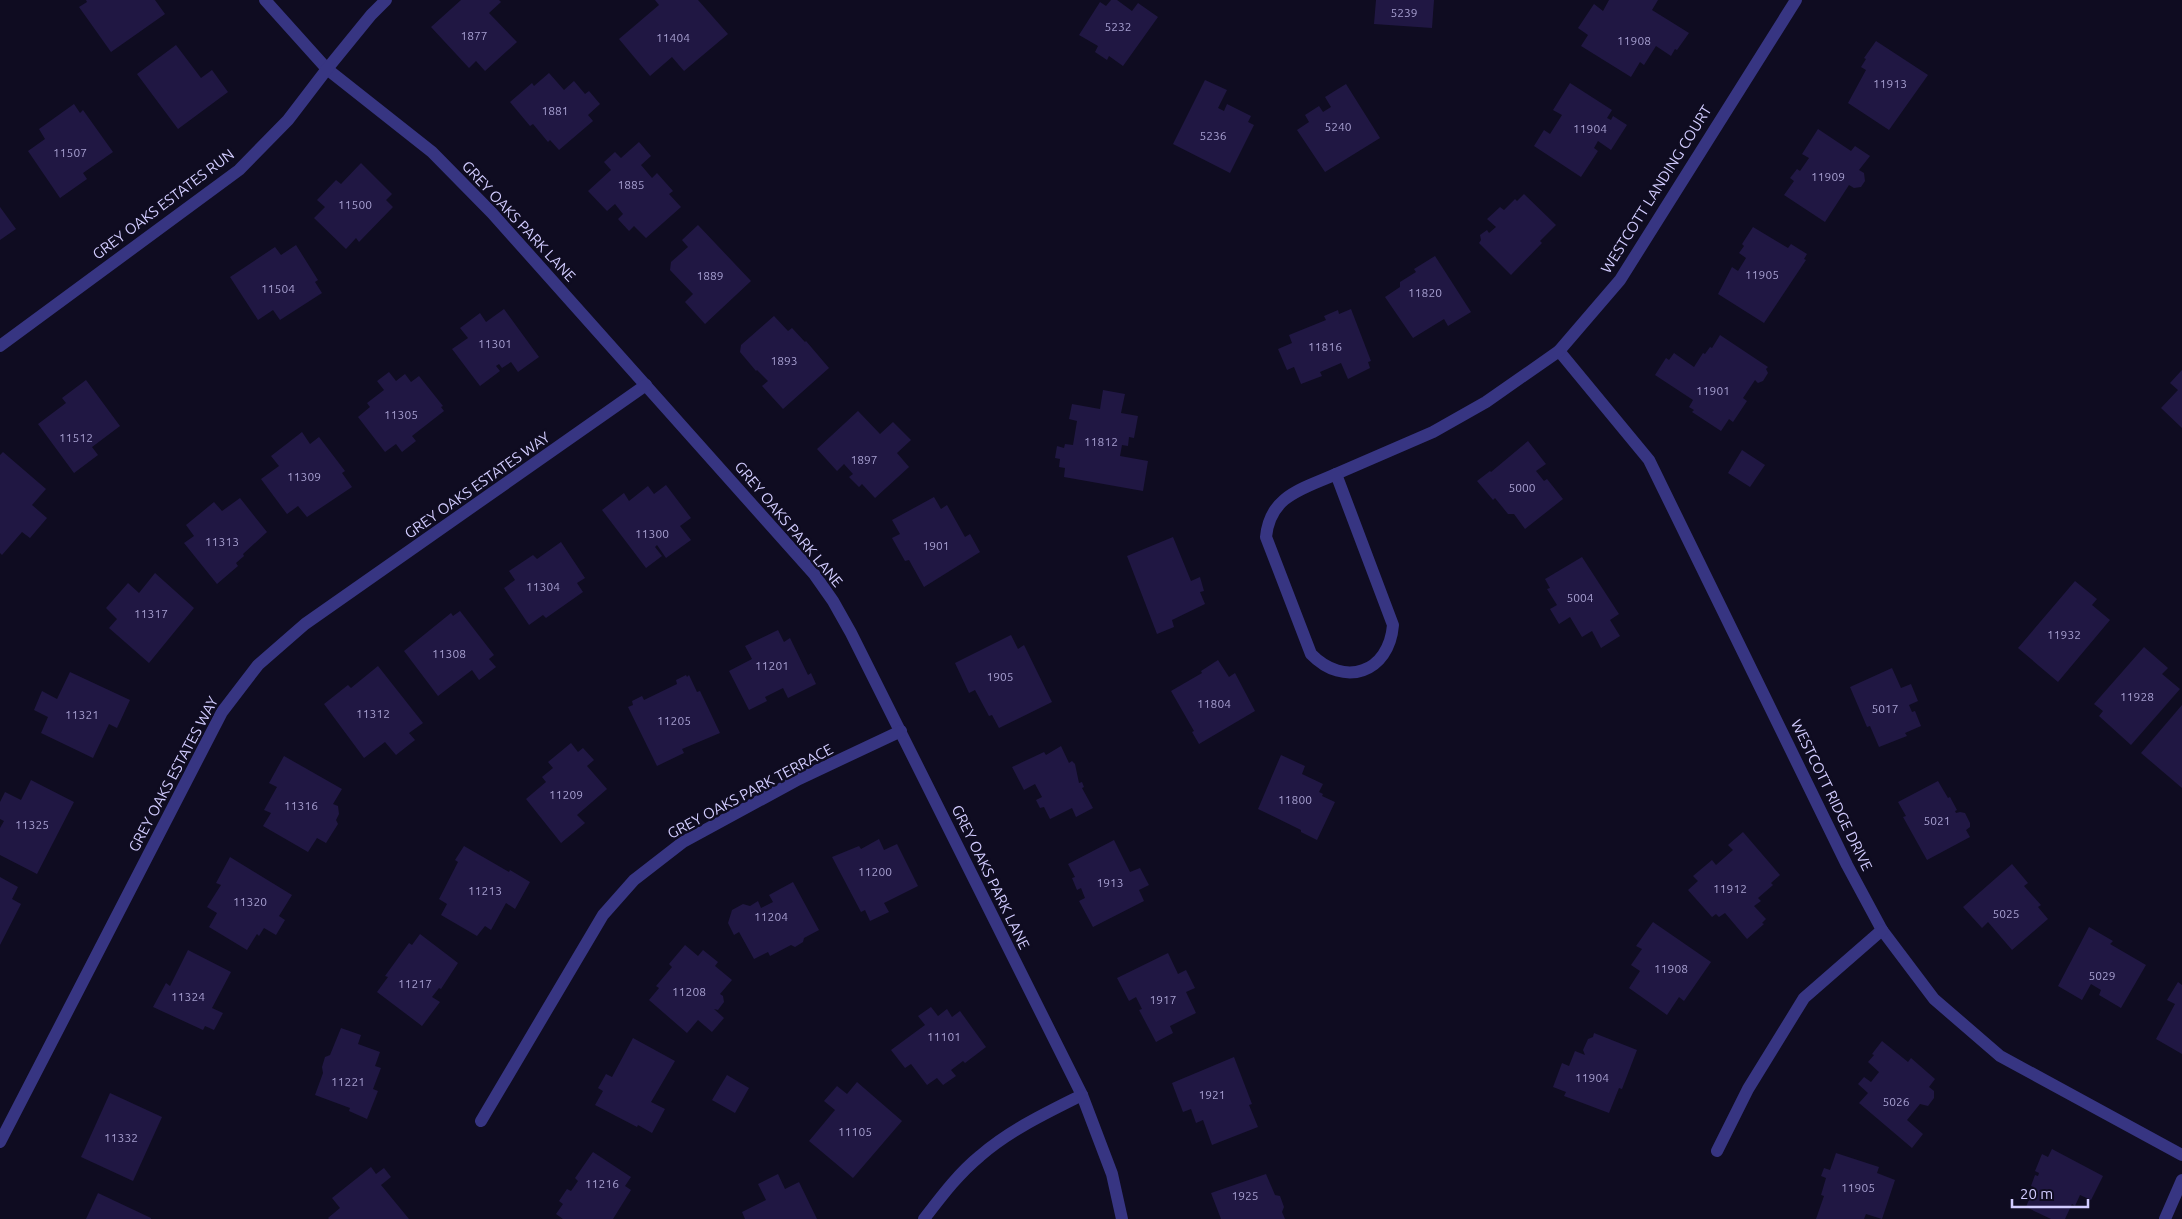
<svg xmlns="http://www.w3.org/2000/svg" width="2182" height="1219" viewBox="0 0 2182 1219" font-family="Ubuntu,sans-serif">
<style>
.building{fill:#201743}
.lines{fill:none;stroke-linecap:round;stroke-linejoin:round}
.minor{stroke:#373582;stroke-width:12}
.labels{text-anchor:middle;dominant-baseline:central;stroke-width:5;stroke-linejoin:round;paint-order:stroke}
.number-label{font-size:12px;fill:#a69fd0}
.street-label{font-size:15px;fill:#d2ccff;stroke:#0f0c21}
</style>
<rect width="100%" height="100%" fill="#0f0c21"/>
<g class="building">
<polygon points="86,0 155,0 165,14 111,52 79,7 87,2"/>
<polygon points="461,0 499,0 501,2 489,13 517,42 485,71 476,61 469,68 431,27"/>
<polygon points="655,0 698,0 728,34 684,71 672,57 650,76 619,39 659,5"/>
<polygon points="1111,0 1117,0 1132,11 1138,3 1158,17 1123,66 1109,56 1107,60 1095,52 1098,46 1079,35 1100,2 1106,6"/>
<polygon points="1376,0 1434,0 1432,28 1374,24"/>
<polygon points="1609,0 1658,0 1652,10 1689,33 1677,50 1675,49 1671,56 1656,46 1644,65 1640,62 1631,77 1581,46 1588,35 1578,28 1594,4 1603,11"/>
<polygon points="1876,41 1928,75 1889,130 1848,103 1866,70 1861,67 1866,59 1864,58"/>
<polygon points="176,45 201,78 212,70 228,92 178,129 137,74"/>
<polygon points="549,73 564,90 574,81 585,94 589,91 600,104 588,115 593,121 559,150 550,140 548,142 533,124 530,126 510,102 532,83 534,86"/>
<polygon points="1205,80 1227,90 1218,108 1224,111 1227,104 1251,116 1248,122 1254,125 1230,173 1173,144"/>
<polygon points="1570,83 1612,110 1607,118 1611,120 1613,116 1627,125 1611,150 1598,141 1594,148 1598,151 1581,177 1534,146 1544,130 1550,134 1562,115 1553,110"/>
<polygon points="1346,84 1380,138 1325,172 1297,130 1309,122 1305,115 1319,106 1323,112 1331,107 1325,97"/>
<polygon points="74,104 80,113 83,110 113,152 83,173 87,179 60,198 28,151 45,139 39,129"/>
<polygon points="1818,129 1851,151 1855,146 1870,156 1859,170 1864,173 1865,181 1861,187 1854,188 1849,185 1825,222 1784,195 1794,181 1790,178 1797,169 1800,171 1809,158 1802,154"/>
<polygon points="639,142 651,156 641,165 652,178 657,173 673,191 669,194 681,207 646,238 634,226 629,231 618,219 623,214 615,204 607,211 588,191 611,170 604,162 615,152 621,158"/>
<polygon points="361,163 392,194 386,200 393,207 359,242 356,238 346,249 314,218 325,207 317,200 336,180 341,184"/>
<polygon points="1524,194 1556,225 1540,241 1542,243 1511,275 1479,243 1481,240 1480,235 1487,230 1489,233 1496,227 1487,219 1500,207 1504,210 1515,199 1517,201"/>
<polygon points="0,207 16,229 0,240"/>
<polygon points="698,225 751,281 705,324 685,302 693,294 670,270 671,262 688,247 682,240"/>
<polygon points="1753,227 1788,248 1791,244 1807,254 1804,259 1806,260 1764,323 1718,294 1732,267 1738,271 1746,258 1739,253 1744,246 1742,244"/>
<polygon points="296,245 318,280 315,282 322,293 280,320 273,310 258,320 230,277 275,247 281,255"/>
<polygon points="1435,256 1471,312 1448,326 1444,319 1413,338 1385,297 1400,287 1400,282 1416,272 1414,269"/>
<polygon points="504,309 539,357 518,372 511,362 502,368 499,364 496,366 500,371 480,386 452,349 468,338 460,328 480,313 486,322"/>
<polygon points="1351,309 1371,361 1368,362 1370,368 1348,379 1341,363 1320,372 1322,376 1301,384 1294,367 1287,370 1278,349 1292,343 1289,335 1326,320 1324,316 1338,310 1339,314"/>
<polygon points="774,316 788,331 792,328 805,342 806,341 829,368 783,409 762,386 768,381 757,370 756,371 740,352 741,345"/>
<polygon points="1720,335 1768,367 1766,369 1768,373 1763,381 1758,383 1755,380 1743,398 1747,401 1733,422 1729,419 1721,431 1692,412 1694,410 1689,407 1693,400 1655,375 1666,358 1669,360 1674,353 1694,367 1703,353 1705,354 1710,347 1712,348"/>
<polygon points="2182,370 2182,428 2161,408 2178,390 2170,383"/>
<polygon points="389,372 396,381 405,374 411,382 419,376 443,406 441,407 444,411 412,436 416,441 402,452 396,444 385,452 358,417 370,407 367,403 384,390 377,381"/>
<polygon points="86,380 120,426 92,447 98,455 74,473 38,424 66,403 62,398"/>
<polygon points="1103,390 1125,394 1121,413 1138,416 1134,438 1129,437 1128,446 1122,445 1120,456 1148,461 1143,491 1064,477 1065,468 1059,467 1060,459 1055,458 1057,446 1064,448 1065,444 1073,445 1077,421 1069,419 1072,404 1100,409"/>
<polygon points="858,411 880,434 893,422 911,440 897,453 909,467 875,498 862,484 859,487 849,477 853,474 844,464 837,471 817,449"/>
<polygon points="302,432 310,444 319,437 345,471 342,473 352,487 307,517 298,506 287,514 261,479 279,466 271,456"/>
<polygon points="1528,441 1546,464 1536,471 1544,481 1547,479 1563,499 1525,529 1514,514 1508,514 1495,498 1493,500 1477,481 1490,471 1491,472"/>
<polygon points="1742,450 1765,465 1750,487 1728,473"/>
<polygon points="3,452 46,489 32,505 47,518 30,538 22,532 2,555 0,553 0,455"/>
<polygon points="666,485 691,518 680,526 691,540 666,558 657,545 655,547 662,556 646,568 602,510 624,493 629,501 648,486 654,494"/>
<polygon points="934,497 941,509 947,505 965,537 970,534 980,552 924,587 909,560 905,561 892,538 900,534 892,520"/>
<polygon points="240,498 267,532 243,554 244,556 236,563 238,566 217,584 184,543 194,536 186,525 214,502 222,511"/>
<polygon points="1173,537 1191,581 1200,577 1204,591 1200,592 1205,604 1172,620 1174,627 1157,634 1127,556"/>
<polygon points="561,542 585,578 577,583 583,592 546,618 543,615 529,625 504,588 515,580 509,571 533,555 537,559"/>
<polygon points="1582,557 1619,614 1610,620 1620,636 1601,648 1592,631 1582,637 1570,617 1559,624 1550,609 1557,605 1547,589 1550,588 1545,579"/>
<polygon points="155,573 194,608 149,663 109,628 117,619 106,608 128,583 139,593"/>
<polygon points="2075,581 2097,599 2092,605 2110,620 2058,682 2018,648"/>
<polygon points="460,611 494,655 489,659 496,667 479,680 472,670 438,696 404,651 451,613 453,616"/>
<polygon points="778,630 784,642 790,638 808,675 811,673 816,684 788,698 783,688 765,697 767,701 749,710 729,671 752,659 745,646"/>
<polygon points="1011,635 1018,649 1024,645 1052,702 999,728 992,715 989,716 975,690 969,693 955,663"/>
<polygon points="2144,647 2168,668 2162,674 2180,689 2131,745 2099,716 2103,711 2094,704"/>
<polygon points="1218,660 1229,677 1235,673 1255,711 1199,744 1192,732 1194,731 1171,691 1202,673 1201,671"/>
<polygon points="378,666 423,723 409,733 415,740 396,755 385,742 364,758 324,704 348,685 351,688"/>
<polygon points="1892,668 1901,688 1911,684 1918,701 1909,705 1912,712 1915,711 1921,726 1905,733 1907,736 1879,747 1870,726 1867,727 1850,687"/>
<polygon points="70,672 130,700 117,728 109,724 93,758 41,733 48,717 34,710 42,691 57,699"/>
<polygon points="686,675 687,677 689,675 697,692 700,691 720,733 682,749 684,753 657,766 628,707 633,705 632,701 642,696 644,700 677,684 676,680"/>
<polygon points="2182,705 2182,788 2141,753"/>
<polygon points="571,743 578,752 583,748 594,760 587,766 607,789 577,815 585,823 561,843 526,799 546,782 542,777 553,768 548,762"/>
<polygon points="1061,746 1069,763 1072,761 1075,764 1079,783 1082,782 1084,787 1082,788 1093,808 1076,817 1072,808 1050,819 1044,807 1040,808 1036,800 1042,797 1035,784 1024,790 1012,767 1044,752 1046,755"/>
<polygon points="1281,755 1305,766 1302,774 1323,784 1319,792 1323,794 1322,796 1335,802 1317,840 1301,832 1301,830 1258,809"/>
<polygon points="284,756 342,789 333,804 338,806 339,814 336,820 338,824 326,843 317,838 308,852 263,826 271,813 264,810 277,787 269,783"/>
<polygon points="31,780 74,802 37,874 0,855 0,828 4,821 0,819 0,802 5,792 21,800"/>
<polygon points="1938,781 1948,798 1950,797 1957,810 1955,811 1956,813 1960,812 1965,813 1970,823 1970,827 1966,830 1970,837 1927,860 1903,817 1906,816 1898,802"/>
<polygon points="1743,832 1780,875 1771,883 1773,885 1758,898 1761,901 1754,906 1766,919 1762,923 1764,924 1747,939 1725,913 1719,917 1716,914 1712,917 1688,890 1698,881 1693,876 1712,860 1716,865 1733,850 1728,845"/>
<polygon points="879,839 884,850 897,844 918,886 884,903 889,912 870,921 865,910 861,912 832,857 859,846 861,849"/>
<polygon points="1114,840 1130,872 1140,868 1149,885 1139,890 1144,901 1093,927 1079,901 1085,898 1081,888 1077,890 1072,878 1075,877 1068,864"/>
<polygon points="464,846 509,872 510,870 530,882 515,909 506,903 491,930 485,926 477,936 441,915 447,904 439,899 458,862 455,860"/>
<polygon points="230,857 292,895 279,916 285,920 276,935 264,928 259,936 257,934 247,950 209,927 217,913 207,907 221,885 216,883"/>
<polygon points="2012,864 2028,883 2024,886 2041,905 2038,907 2048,919 2012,950 1988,922 1982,928 1963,907"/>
<polygon points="0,877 18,887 12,899 21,904 0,945"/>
<polygon points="793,882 819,930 804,938 803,942 795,947 791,945 770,956 768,952 754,959 739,932 734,935 728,923 732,910 743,904 750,906 758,901 761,908 773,902 769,895"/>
<polygon points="1653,922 1711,962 1684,1001 1679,997 1667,1015 1629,988 1640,971 1631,965 1642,949 1636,946"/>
<polygon points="2089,927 2113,941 2110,944 2146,965 2121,1008 2099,995 2101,990 2091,984 2082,1000 2058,986"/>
<polygon points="420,934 458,963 441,989 439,988 432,997 440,1002 422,1026 377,992 388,977 385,976 409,943 412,945"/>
<polygon points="685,945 698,956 703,950 718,962 715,966 732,980 720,994 723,996 724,1002 718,1010 714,1009 724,1018 712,1032 698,1020 687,1033 649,1000 659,988 656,986 672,967 669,964"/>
<polygon points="188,950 231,972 212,1008 223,1013 214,1030 205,1026 203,1030 153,1007 166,983 170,986"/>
<polygon points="1168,953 1178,974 1186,970 1195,988 1186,992 1196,1013 1170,1026 1173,1033 1156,1042 1139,1010 1142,1009 1136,997 1129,1001 1117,978"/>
<polygon points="2178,982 2182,985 2182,1054 2156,1039 2175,1004 2167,1000"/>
<polygon points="931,1007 938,1016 947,1009 952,1017 960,1011 986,1047 965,1063 963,1061 951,1070 956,1076 943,1085 937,1078 927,1085 911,1064 905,1068 891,1050 925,1025 918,1016"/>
<polygon points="341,1028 361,1035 358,1044 380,1052 375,1066 381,1068 373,1089 378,1091 367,1119 349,1111 350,1108 315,1095 323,1073 322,1067 325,1057 330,1055"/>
<polygon points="1594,1033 1637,1050 1622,1089 1619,1088 1609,1113 1564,1096 1566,1092 1553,1087 1562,1063 1569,1066 1575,1051 1585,1055 1583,1050 1588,1039 1593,1037"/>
<polygon points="633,1038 675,1061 651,1102 665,1109 652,1133 638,1125 637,1127 595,1105 603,1091 598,1088 606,1074 612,1077"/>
<polygon points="1882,1041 1908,1062 1911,1058 1935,1079 1929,1087 1934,1091 1934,1098 1928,1106 1920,1104 1907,1120 1923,1134 1912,1148 1859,1103 1868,1093 1858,1084 1864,1077 1871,1082 1879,1072 1868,1062 1874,1055 1872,1054"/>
<polygon points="1234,1057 1252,1104 1249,1105 1258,1127 1212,1145 1203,1120 1196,1123 1191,1109 1183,1112 1172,1083"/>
<polygon points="727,1075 749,1088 735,1113 712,1100"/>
<polygon points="857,1082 902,1121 853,1178 809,1141 835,1110 824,1101 837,1086 847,1094"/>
<polygon points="110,1093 162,1117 133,1181 81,1157"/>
<polygon points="2052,1149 2103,1176 2091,1200 2080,1195 2075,1206 2072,1204 2065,1219 2051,1219 2026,1207 2034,1187 2031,1186 2035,1175 2038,1176 2039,1173 2035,1171 2042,1154 2048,1157"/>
<polygon points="593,1152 631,1177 625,1186 631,1190 613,1219 563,1219 556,1214 563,1204 559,1201 567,1189 571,1191 578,1181 575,1178"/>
<polygon points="1836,1153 1879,1167 1877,1173 1895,1180 1882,1219 1866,1214 1864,1219 1816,1219 1824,1196 1821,1195 1826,1178 1821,1176 1824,1168 1830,1170"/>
<polygon points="371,1167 376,1174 384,1168 391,1177 381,1185 409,1219 329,1219 328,1218 340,1208 332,1198"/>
<polygon points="778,1174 785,1189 799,1182 817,1219 745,1219 742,1212 766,1200 758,1184"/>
<polygon points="1266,1174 1275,1195 1280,1196 1284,1207 1282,1212 1285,1219 1221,1219 1211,1193"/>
<polygon points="98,1193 151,1218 151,1219 86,1219"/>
</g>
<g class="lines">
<g class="minor">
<polyline points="265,0 327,69 432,152 492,213 814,574 833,601 851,633 1082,1095 1112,1174 1122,1219"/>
<polyline points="0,346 239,170 288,120 327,69 371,15 386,0"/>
<polyline points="1559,351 1649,460 1847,865 1882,930 1934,999 2000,1056 2182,1155"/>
<polyline points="1336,474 1433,432 1486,402 1559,351 1620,280 1796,0"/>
<path d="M1336,474L1393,625C1389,673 1344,688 1311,654L1266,537C1270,495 1303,489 1336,474Z"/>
<polyline points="481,1121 603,915 634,880 683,842 799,779 901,731"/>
<polyline points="0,1142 222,712 258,665 305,624 646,385"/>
<polyline points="1717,1151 1748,1089 1804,998 1882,930"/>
<path d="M924,1219C941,1197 958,1174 980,1156C1010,1130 1046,1113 1082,1095"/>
<polyline points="2165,1219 2182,1180"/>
</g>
</g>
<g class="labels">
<g class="number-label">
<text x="1404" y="12">5239</text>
<text x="1118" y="26">5232</text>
<text x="474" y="35">1877</text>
<text x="673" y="37">11404</text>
<text x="1634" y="40">11908</text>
<text x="1890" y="83">11913</text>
<text x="555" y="110">1881</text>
<text x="1338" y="126">5240</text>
<text x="1590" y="128">11904</text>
<text x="1213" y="135">5236</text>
<text x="70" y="152">11507</text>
<text x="1828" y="176">11909</text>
<text x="631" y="184">1885</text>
<text x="355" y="204">11500</text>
<text x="1762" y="274">11905</text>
<text x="710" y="275">1889</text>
<text x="278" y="288">11504</text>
<text x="1425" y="292">11820</text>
<text x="495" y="343">11301</text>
<text x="1325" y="346">11816</text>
<text x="784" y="360">1893</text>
<text x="1713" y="390">11901</text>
<text x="401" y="414">11305</text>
<text x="76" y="437">11512</text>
<text x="1101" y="441">11812</text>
<text x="864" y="459">1897</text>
<text x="304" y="476">11309</text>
<text x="1522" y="487">5000</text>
<text x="652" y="533">11300</text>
<text x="222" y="541">11313</text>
<text x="936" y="545">1901</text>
<text x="543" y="586">11304</text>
<text x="1580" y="597">5004</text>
<text x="151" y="613">11317</text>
<text x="2064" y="634">11932</text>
<text x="449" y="653">11308</text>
<text x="772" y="665">11201</text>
<text x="1000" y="676">1905</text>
<text x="2137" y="696">11928</text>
<text x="1214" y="703">11804</text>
<text x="1885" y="708">5017</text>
<text x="373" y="713">11312</text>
<text x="82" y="714">11321</text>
<text x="674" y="720">11205</text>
<text x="566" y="794">11209</text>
<text x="1295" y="799">11800</text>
<text x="301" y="805">11316</text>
<text x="1937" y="820">5021</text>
<text x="32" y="824">11325</text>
<text x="875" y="871">11200</text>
<text x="1110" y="882">1913</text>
<text x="1730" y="888">11912</text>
<text x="485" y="890">11213</text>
<text x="250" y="901">11320</text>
<text x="2006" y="913">5025</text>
<text x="771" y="916">11204</text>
<text x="1671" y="968">11908</text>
<text x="2102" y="975">5029</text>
<text x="415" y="983">11217</text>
<text x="689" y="991">11208</text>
<text x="188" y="996">11324</text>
<text x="1163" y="999">1917</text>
<text x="944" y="1036">11101</text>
<text x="1592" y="1077">11904</text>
<text x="348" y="1081">11221</text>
<text x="1212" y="1094">1921</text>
<text x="1896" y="1101">5026</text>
<text x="855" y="1131">11105</text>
<text x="121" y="1137">11332</text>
<text x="602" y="1183">11216</text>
<text x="1858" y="1187">11905</text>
<text x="1245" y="1195">1925</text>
</g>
<g class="street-label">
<text transform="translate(1656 189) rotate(-58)">WESTCOTT LANDING COURT</text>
<text transform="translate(163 204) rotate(-37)">GREY OAKS ESTATES RUN</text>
<text transform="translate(519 221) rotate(47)">GREY OAKS PARK LANE</text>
<text transform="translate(477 485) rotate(-35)">GREY OAKS ESTATES WAY</text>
<text transform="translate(789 524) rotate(50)">GREY OAKS PARK LANE</text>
<text transform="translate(173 774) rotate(-62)">GREY OAKS ESTATES WAY</text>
<text transform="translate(750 791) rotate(-28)">GREY OAKS PARK TERRACE</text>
<text transform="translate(1832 795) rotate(64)">WESTCOTT RIDGE DRIVE</text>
<text transform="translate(991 877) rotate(64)">GREY OAKS PARK LANE</text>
</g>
</g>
<path d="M2012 1199v8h76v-8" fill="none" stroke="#d2ccff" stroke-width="2.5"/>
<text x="2020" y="1199" font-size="15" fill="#d2ccff" stroke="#0f0c21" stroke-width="4" paint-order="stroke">20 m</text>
</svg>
